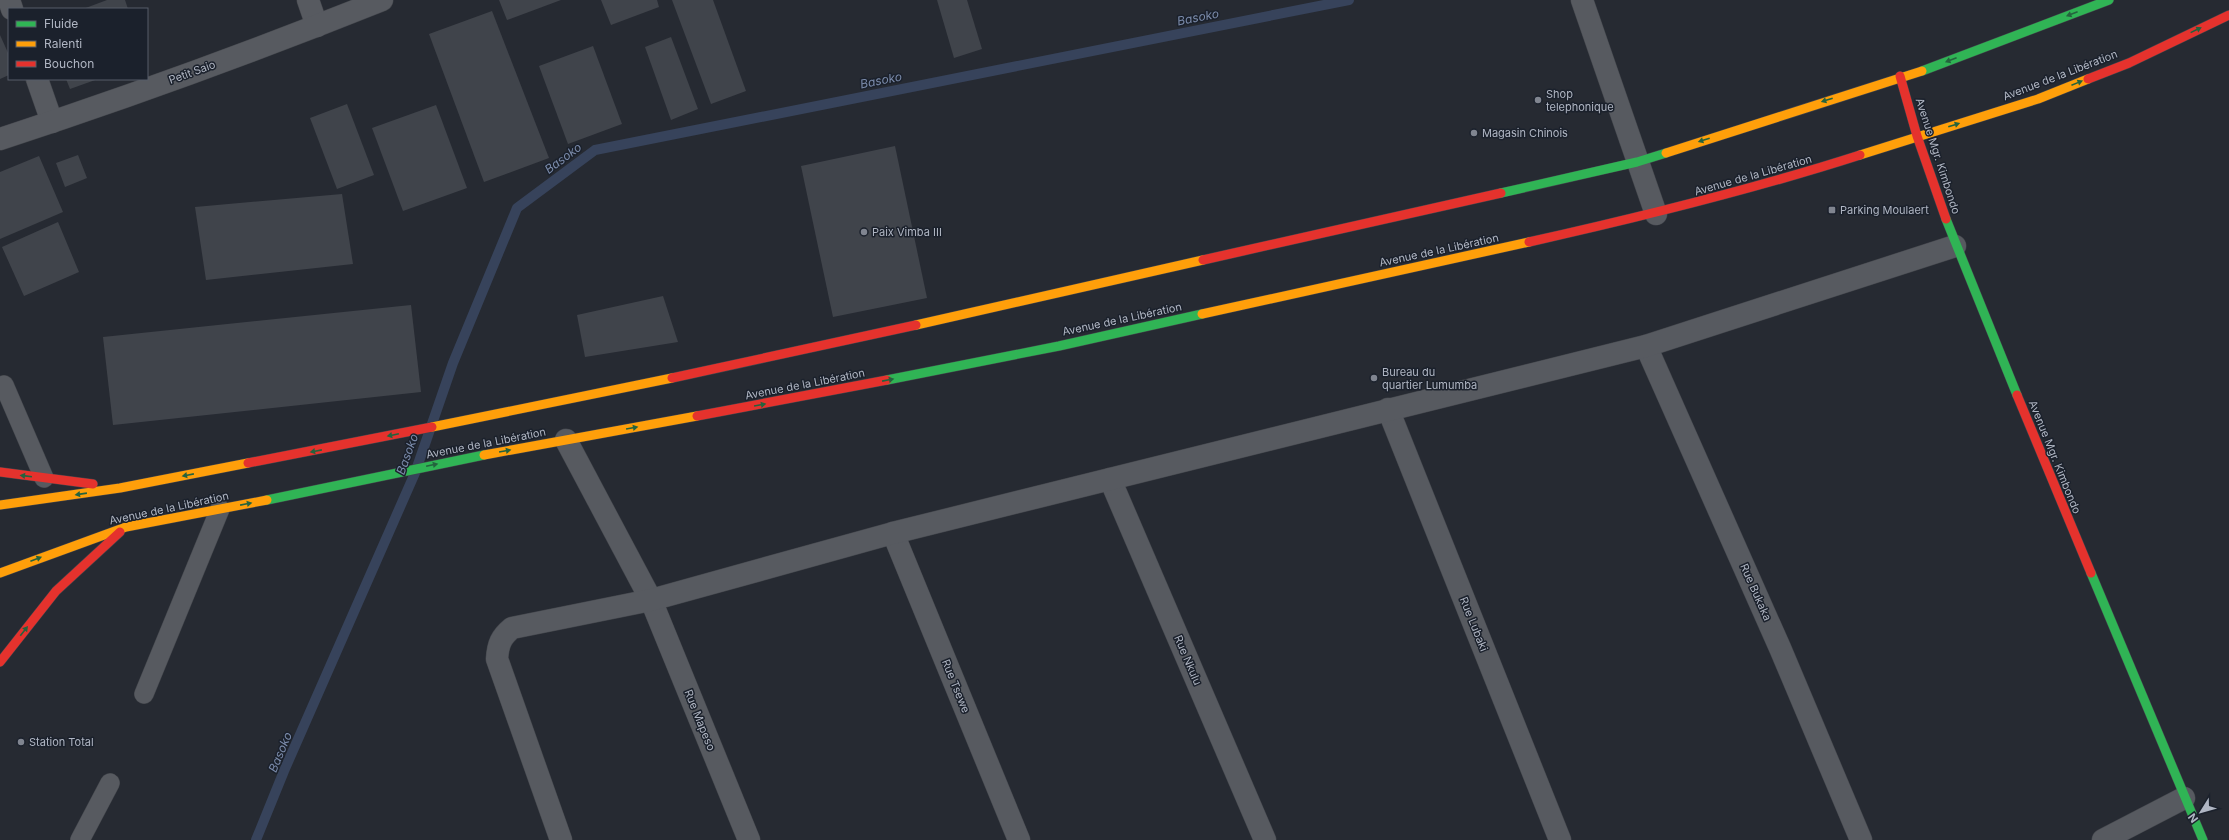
<svg xmlns="http://www.w3.org/2000/svg" width="2229" height="840" viewBox="0 0 2229 840" font-family="Inter,sans-serif">
<style>
.lines{fill:none;stroke-linecap:round;stroke-linejoin:round}
.stream{stroke:#37435b;stroke-width:10}
.building{fill:#40444b}
.lane-casing{stroke:#42454b;stroke-width:20}
.street-casing{stroke:#42454b;stroke-width:23}
.fast-casing{stroke:#42454b;stroke-width:10}
.slow-casing{stroke:#42454b;stroke-width:10}
.jam-casing{stroke:#42454b;stroke-width:10}
.lane{stroke:#575a60;stroke-width:19}
.street{stroke:#575a60;stroke-width:22}
.fast{stroke:#30b455;stroke-width:9}
.slow{stroke:#ff9f0a;stroke-width:9}
.jam{stroke:#e5322d;stroke-width:9}
.oneway{fill:#24633e}
.poi-dot{fill:#808590;stroke:#1b212c;stroke-width:1.5}
.labels{text-anchor:middle;dominant-baseline:central;stroke-width:3;stroke-linejoin:round;paint-order:stroke}
.street-label{font-size:11px;fill:#b0b6c3;stroke:#1b212c}
.poi-label{font-size:11px;fill:#b0b6c3;stroke:#1b212c;text-anchor:start}
.water-label{font-size:12px;font-style:italic;fill:#7b8baa;stroke:#1b212c}
</style>
<rect width="100%" height="100%" fill="#262a32"/>
<g class="lines">
<polyline class="stream" points="256,840 284,771 415,473 453,363 517,208 595,150 1349,0"/>
</g>
<g class="building">
<polygon points="107,0 125,0 128,9 83,9"/>
<polygon points="499,0 561,0 507,20"/>
<polygon points="601,0 657,0 659,7 611,25"/>
<polygon points="672,0 713,0 746,91 711,104"/>
<polygon points="937,0 967,0 982,49 954,58"/>
<polygon points="492,11 549,158 484,182 429,34"/>
<polygon points="0,35 9,55 9,75 0,79"/>
<polygon points="671,37 698,109 671,120 645,47"/>
<polygon points="593,46 622,124 568,144 539,66"/>
<polygon points="66,79 98,79 70,89"/>
<polygon points="347,104 374,175 337,189 310,118"/>
<polygon points="436,105 467,188 403,211 372,128"/>
<polygon points="895,146 927,298 833,317 801,166"/>
<polygon points="78,155 87,178 65,187 56,163"/>
<polygon points="39,156 63,212 0,239 0,172"/>
<polygon points="342,194 353,264 206,280 195,207"/>
<polygon points="58,222 79,272 24,296 2,247"/>
<polygon points="663,296 678,342 585,357 577,315"/>
<polygon points="411,305 421,392 113,425 103,337"/>
</g>
<g class="lines">
<g class="lane-casing">
<g id="lane">
<polyline points="4,385 44,478"/>
<polyline points="144,694 220,509"/>
<polyline points="80,840 110,783"/>
</g>
</g>
<g class="street-casing">
<g id="street">
<polyline points="9,0 12,9"/>
<polyline points="308,0 317,26"/>
<polyline points="1582,0 1656,214"/>
<polyline points="37,79 52,122"/>
<path d="M0,139C129,97 257,50 382,0"/>
<polyline points="1646,346 1780,648 1861,840"/>
<polyline points="1388,409 1560,840"/>
<polyline points="566,440 651,600 749,840"/>
<polyline points="1110,479 1265,840"/>
<polyline points="893,533 1019,840"/>
<path d="M561,840L497,659C498,644 501,637 512,628L651,600L893,533L1646,346L1955,246"/>
<polyline points="2103,840 2184,798"/>
</g>
</g>
<g class="fast-casing">
<g id="fast">
<polyline points="1922,71 2109,0"/>
<polyline points="1501,193 1637,162 1666,153"/>
<polyline points="1946,219 2017,395"/>
<polyline points="887,380 1059,346 1202,314"/>
<polyline points="267,500 484,455"/>
<polyline points="2091,573 2203,840"/>
</g>
</g>
<g class="slow-casing">
<g id="slow">
<polyline points="1666,153 1922,71"/>
<polyline points="1860,155 2038,99 2088,79"/>
<polyline points="1202,314 1529,242"/>
<polyline points="916,325 1203,260"/>
<polyline points="432,427 672,378"/>
<polyline points="484,455 697,416"/>
<polyline points="0,505 120,488 248,463"/>
<polyline points="0,573 126,527 267,500"/>
</g>
</g>
<g class="jam-casing">
<g id="jam">
<polyline points="1900,76 1917,136 1946,219"/>
<polyline points="2088,79 2129,63 2229,15"/>
<path d="M1529,242C1641,217 1751,190 1860,155"/>
<polyline points="1203,260 1501,193"/>
<polyline points="672,378 916,325"/>
<polyline points="2017,395 2091,573"/>
<polyline points="697,416 887,380"/>
<polyline points="248,463 432,427"/>
<polyline points="0,472 93,484"/>
<polyline points="0,662 56,591 120,532"/>
</g>
</g>
<use href="#lane" class="lane"/>
<use href="#street" class="street"/>
<use href="#fast" class="fast"/>
<use href="#slow" class="slow"/>
<use href="#jam" class="jam"/>
</g>
<defs><path id="oneway-solid" d="M-6-.8H1V-3.2L6.5 0L1 3.2V.8H-6Z"/></defs>
<g class="oneway">
<use href="#oneway-solid" transform="translate(2072 14) rotate(159)"/>
<use href="#oneway-solid" transform="translate(2196 30) rotate(-26)"/>
<use href="#oneway-solid" transform="translate(1951 60) rotate(159)"/>
<use href="#oneway-solid" transform="translate(2077 83) rotate(-22)"/>
<use href="#oneway-solid" transform="translate(1827 100) rotate(162)"/>
<use href="#oneway-solid" transform="translate(1954 125) rotate(-17)"/>
<use href="#oneway-solid" transform="translate(1704 140) rotate(162)"/>
<use href="#oneway-solid" transform="translate(888 380) rotate(-11)"/>
<use href="#oneway-solid" transform="translate(760 405) rotate(-10)"/>
<use href="#oneway-solid" transform="translate(632 428) rotate(-10)"/>
<use href="#oneway-solid" transform="translate(393 435) rotate(168)"/>
<use href="#oneway-solid" transform="translate(316 451) rotate(169)"/>
<use href="#oneway-solid" transform="translate(505 451) rotate(-10)"/>
<use href="#oneway-solid" transform="translate(432 465) rotate(-12)"/>
<use href="#oneway-solid" transform="translate(188 475) rotate(169)"/>
<use href="#oneway-solid" transform="translate(26 476) rotate(-173)"/>
<use href="#oneway-solid" transform="translate(81 494) rotate(172)"/>
<use href="#oneway-solid" transform="translate(246 504) rotate(-11)"/>
<use href="#oneway-solid" transform="translate(36 559) rotate(-21)"/>
<use href="#oneway-solid" transform="translate(24 631) rotate(-52)"/>
</g>
<g class="poi-dot">
<circle cx="1538" cy="100" r="4"/>
<circle cx="1474" cy="133" r="4"/>
<rect x="1828" y="206" width="8" height="8" rx="2"/>
<circle cx="864" cy="232" r="4"/>
<circle cx="1374" cy="378" r="4"/>
<circle cx="21" cy="742" r="4"/>
</g>
<g class="labels">
<g class="street-label">
<text transform="translate(192 72) rotate(-20)">Petit Saio</text>
<text transform="translate(2060 75) rotate(-21)">Avenue de la Libération</text>
<text transform="translate(1938 156) rotate(72)">Avenue Mgr. Kimbondo</text>
<text transform="translate(1753 175) rotate(-16)">Avenue de la Libération</text>
<text transform="translate(1439 250) rotate(-12)">Avenue de la Libération</text>
<text transform="translate(1122 319) rotate(-12)">Avenue de la Libération</text>
<text transform="translate(805 384) rotate(-11)">Avenue de la Libération</text>
<text transform="translate(486 443) rotate(-11)">Avenue de la Libération</text>
<text transform="translate(2055 457) rotate(68)">Avenue Mgr. Kimbondo</text>
<text transform="translate(169 508) rotate(-12)">Avenue de la Libération</text>
<text transform="translate(1756 592) rotate(66)">Rue Bukaka</text>
<text transform="translate(1474 624) rotate(68)">Rue Lubaki</text>
<text transform="translate(1188 660) rotate(67)">Rue Nkulu</text>
<text transform="translate(956 686) rotate(68)">Rue Tsewe</text>
<text transform="translate(700 720) rotate(68)">Rue Mapeso</text>
</g>
<g class="poi-label">
<text x="1546" y="94">Shop<tspan x="1546" dy="13">telephonique</tspan></text>
<text x="1482" y="133">Magasin Chinois</text>
<text x="1840" y="210">Parking Moulaert</text>
<text x="872" y="232">Paix Vimba III</text>
<text x="1382" y="372">Bureau du<tspan x="1382" dy="13">quartier Lumumba</tspan></text>
<text x="29" y="742">Station Total</text>
</g>
<g class="water-label">
<text transform="translate(1198 17) rotate(-11)">Basoko</text>
<text transform="translate(881 80) rotate(-11)">Basoko</text>
<text transform="translate(563 158) rotate(-37)">Basoko</text>
<text transform="translate(407 454) rotate(-70)">Basoko</text>
<text transform="translate(280 752) rotate(-67)">Basoko</text>
</g>
</g>
<rect x="8" y="8" width="140" height="72" fill="#1b212c" stroke="#575d68"/>
<rect x="16" y="21" width="20" height="6" fill="#30b455" stroke="#575d68"/>
<text x="44" y="28" font-size="12" fill="#b0b6c3">Fluide</text>
<rect x="16" y="41" width="20" height="6" fill="#ff9f0a" stroke="#575d68"/>
<text x="44" y="48" font-size="12" fill="#b0b6c3">Ralenti</text>
<rect x="16" y="61" width="20" height="6" fill="#e5322d" stroke="#575d68"/>
<text x="44" y="68" font-size="12" fill="#b0b6c3">Bouchon</text>
<g transform="translate(2201 812) rotate(233)" stroke="#1b212c" stroke-width="3" paint-order="stroke">
<path d="M0-3L7 15L0 10L-7 15Z" fill="#b0b6c3"/>
<text y="-6" font-size="11" font-weight="bold" text-anchor="middle" fill="#b0b6c3">N</text>
</g>
</svg>
